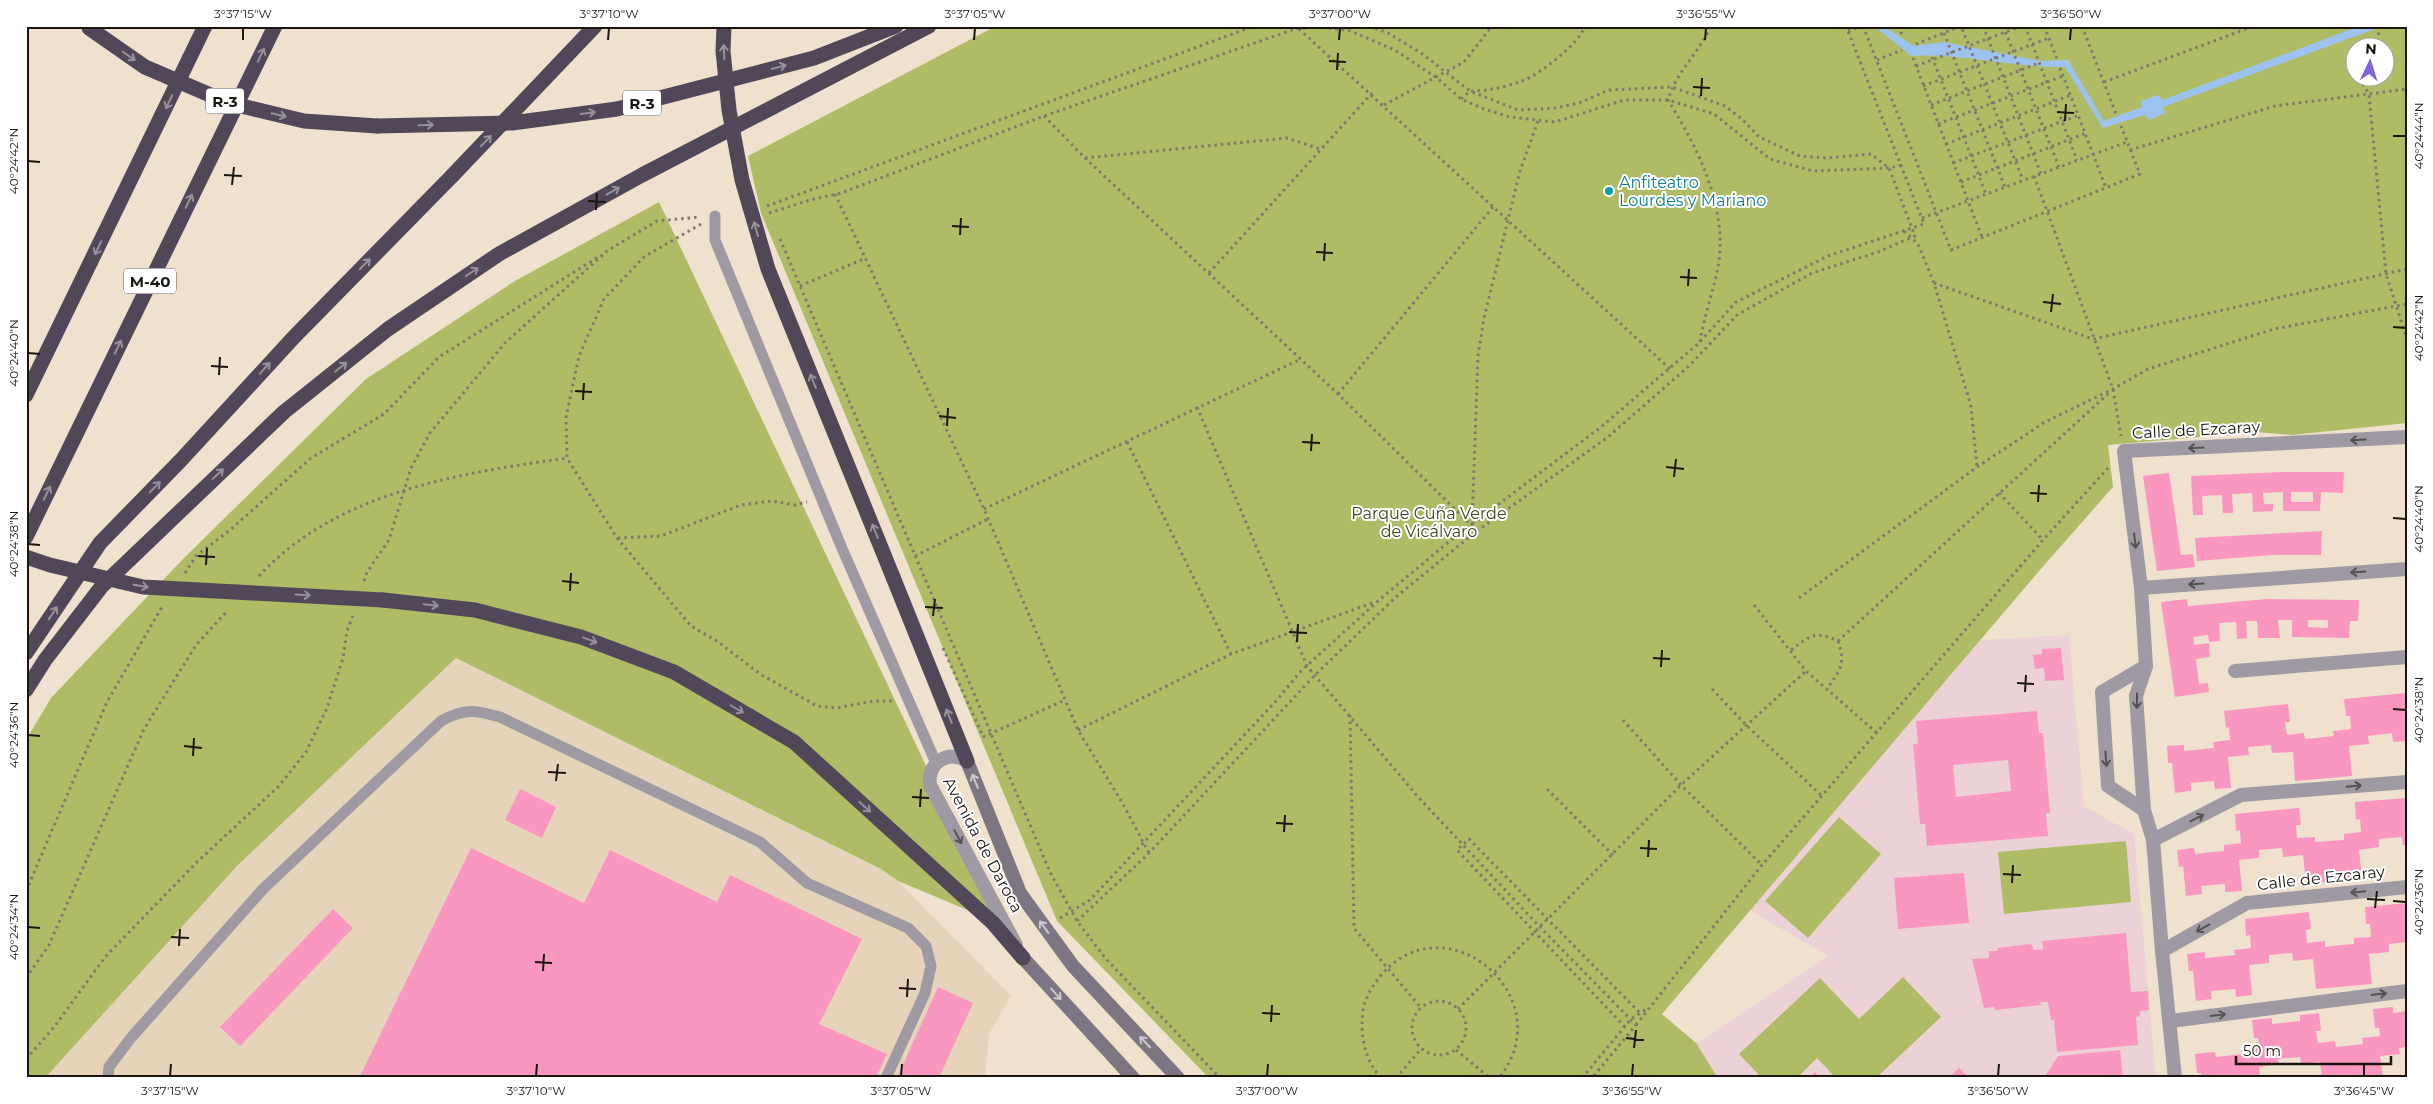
<svg xmlns="http://www.w3.org/2000/svg" width="2433" height="1104" viewBox="0 0 2433 1104" font-family="Montserrat,sans-serif">
<style>
.built{fill:#e5d4ba}
.education{fill:#ecd2d6}
.green{fill:#b0bc65;fill-rule:evenodd}
.water{fill:#9dc4f1}
.building{fill:#f997c1;fill-rule:evenodd}
.lines{fill:none;stroke-linecap:round;stroke-linejoin:round}
.path{stroke:#81786b;stroke-width:3;stroke-dasharray:2.5 4;stroke-linecap:butt}
.service{stroke:#9e99a2;stroke-width:11}
.minor{stroke:#9e99a2;stroke-width:14}
.secondary{stroke:#7d7682;stroke-width:14}
.motorway{stroke:#514758;stroke-width:15}
.motorway-bridge{stroke:#514758;stroke-width:15}
.oneway{stroke:#97919b}
.oneway2{stroke:#555151}
.oneway3{stroke:#cbc8cd}
.ticks{fill:none;stroke:#1a160f;stroke-width:2}
.culture-dot{fill:#0f9aa8;stroke:#fff;stroke-width:2}
.labels{text-anchor:middle;dominant-baseline:central;stroke-width:4;stroke-linejoin:round;paint-order:stroke}
.shield{fill:#fff;stroke:#5f5c57;stroke-width:1}
.shield-label{font-size:15px;font-weight:bold;fill:#1a160f}
.culture-label{font-size:16px;fill:#0d838f;stroke:#fff;text-anchor:start}
.street-label{font-size:16px;fill:#1a160f;stroke:#fff}
.park-label{font-size:16px;fill:#42471d;stroke:#fff}
.neatline{fill:none;stroke:#1a160f;stroke-width:2}
.ticks-label{font-size:12px;text-anchor:middle;fill:#1a160f}
</style>
<rect width="100%" height="100%" fill="#efe1ce"/>
<polygon class="built" points="456,658 881,869 898,881 1011,996 989,1034 985,1078 31,1078 236,867"/>
<polygon class="education" points="2069,635 2084,806 2134,834 2156,1078 1718,1078 1696,1043 1828,956 1749,910 1981,640"/>
<g class="green">
<path d="M996,26H2407V423L2292,435L2256,432L2108,445L2113,487L2039,571L1662,1014L1696,1043L1718,1078H1209L1057,921L761,213L748,156ZM2356,48H2386V78H2356Z"/>
<polygon points="659,202 1001,924 898,881 881,869 456,658 236,867 45,1078 26,1078 26,740 51,698 183,559 366,379 515,281"/>
<polygon points="1839,817 1881,854 1808,938 1765,901"/>
<polygon points="2126,841 2131,902 2004,914 1998,852"/>
<polygon points="1903,977 1941,1017 1876,1078 1836,1078 1817,1058 1797,1078 1762,1078 1739,1054 1820,978 1859,1019"/>
</g>
<path class="water" d="M1874,26H1883L1914,46L1944,42L2040,61L2068,60L2104,121L2142,107L2141,101L2158,95L2162,100L2360,26H2383L2163,107L2165,113L2149,120L2145,115L2103,128L2065,67C2013,68 1963,53 1911,56Z"/>
<g class="building">
<path d="M2282,472H2344L2343,493L2321,492L2320,511H2283V492L2263,493L2264,504H2273V511L2253,512L2252,493L2232,494L2233,513H2223L2222,495L2202,496L2203,515H2193L2191,476ZM2291,492H2313V502H2291Z"/>
<polygon points="2169,473 2181,555 2193,554 2195,567 2157,571 2143,476"/>
<polygon points="2322,531 2321,555 2273,555 2197,561 2195,538"/>
<path d="M2187,599L2188,606L2267,599L2359,600L2358,621H2350L2349,638L2292,637V620H2278L2280,638H2258L2257,621H2246L2247,638L2237,639L2236,622L2219,623L2220,641L2209,642L2208,635L2193,637L2194,645L2209,643L2210,657L2196,659L2199,684L2208,683L2209,692L2175,697L2161,602ZM2308,620H2328V628L2308,627Z"/>
<polygon points="2061,648 2064,680 2045,681 2044,668 2035,669 2033,655 2042,654 2042,649"/>
<polygon points="2407,693 2407,741 2393,742 2392,733 2368,736 2369,744 2349,746 2352,776 2295,781 2293,752 2272,753 2271,745 2248,747 2249,755 2228,757 2231,788 2215,789 2214,781 2191,783 2191,791 2175,793 2172,763 2168,763 2167,746 2184,745 2184,751 2214,748 2213,742 2230,740 2229,727 2226,728 2224,711 2288,704 2290,722 2285,722 2287,735 2304,733 2305,739 2334,736 2333,731 2351,729 2350,716 2346,716 2344,699"/>
<path d="M2037,711L2039,733H2043L2050,813H2046L2048,836L1927,846L1925,824H1920L1913,744H1918L1916,721ZM2008,760L2011,791L1956,797L1953,765Z"/>
<polygon points="520,789 556,807 542,838 505,820"/>
<polygon points="2407,798 2407,845 2403,845 2402,837 2379,839 2379,847 2359,850 2362,879 2306,884 2303,855 2283,857 2282,848 2259,850 2259,858 2239,860 2242,891 2225,892 2225,884 2201,886 2202,894 2186,896 2183,866 2179,867 2177,850 2194,848 2195,854 2213,852 2224,851 2224,845 2241,843 2240,830 2236,831 2235,814 2299,808 2301,825 2296,825 2297,838 2315,837 2315,842 2344,840 2344,834 2361,832 2360,819 2356,820 2355,802"/>
<polygon points="471,848 584,903 610,850 717,902 730,875 862,939 819,1024 887,1054 876,1078 359,1078"/>
<polygon points="1964,873 1969,923 1898,929 1894,878"/>
<polygon points="2407,903 2407,942 2389,944 2389,952 2369,954 2372,984 2316,989 2313,959 2293,961 2292,953 2269,955 2269,963 2249,965 2252,995 2236,997 2235,989 2211,991 2212,999 2196,1001 2193,971 2189,971 2187,954 2205,952 2205,958 2235,955 2234,950 2251,948 2250,935 2246,936 2245,919 2309,912 2311,929 2306,930 2307,943 2325,941 2325,947 2341,945 2354,944 2354,938 2371,937 2370,924 2366,924 2365,907"/>
<polygon points="333,909 353,928 240,1046 220,1027"/>
<polygon points="2126,933 2131,992 2148,991 2149,1010 2140,1011 2140,1016 2136,1017 2138,1045 2057,1052 2054,1020 2051,1020 2048,1002 2040,1002 2041,1005 1995,1010 1994,1007 1984,1008 1972,959 1989,958 1989,951 1998,951 1997,948 2031,944 2034,950 2043,949 2042,941"/>
<polygon points="938,987 973,1003 939,1078 897,1078"/>
<polygon points="2393,1007 2393,1013 2407,1011 2407,1047 2399,1048 2400,1054 2380,1056 2383,1078 2322,1078 2320,1062 2301,1064 2300,1057 2278,1059 2279,1064 2259,1067 2260,1078 2201,1078 2201,1073 2197,1073 2195,1054 2215,1052 2216,1057 2242,1054 2241,1049 2259,1047 2258,1038 2254,1038 2252,1020 2272,1018 2272,1024 2300,1021 2300,1015 2319,1013 2321,1031 2316,1031 2318,1043 2335,1041 2336,1047 2363,1044 2362,1038 2380,1036 2379,1028 2375,1028 2373,1009"/>
<polygon points="2120,1050 2123,1078 2044,1078 2058,1056"/>
<polygon points="1959,1068 1969,1078 1949,1078"/>
<polygon points="1815,1072 1820,1078 1809,1078"/>
</g>
<g class="lines">
<g class="path">
<polyline points="1863,26 1951,250 2140,174 2121,126"/>
<polyline points="1898,26 1903,37"/>
<polyline points="1983,26 2041,174"/>
<polyline points="2003,26 2059,167"/>
<polyline points="2025,26 2077,160"/>
<polyline points="2044,26 2057,59"/>
<polyline points="2082,26 2116,114"/>
<polyline points="1299,29 1670,369"/>
<polyline points="1848,31 1862,26"/>
<polyline points="1944,33 2005,187"/>
<polyline points="1916,44 1961,26 2023,180"/>
<polyline points="2378,48 2379,26"/>
<polyline points="1932,57 1986,194"/>
<polyline points="1913,58 1982,237"/>
<polyline points="1877,60 1902,50"/>
<polyline points="1916,66 2021,26"/>
<polyline points="2060,68 2106,188"/>
<polyline points="2360,78 2369,95 2386,274 2407,339"/>
<polyline points="2104,82 2254,26"/>
<polyline points="1923,86 2049,38"/>
<path d="M1461,99L1470,91C1488,91 1505,87 1522,81C1539,75 1580,43 1585,26"/>
<polyline points="1384,105 1464,62 1492,26"/>
<polyline points="1931,105 2039,63"/>
<polyline points="1044,116 1085,158 1338,394 1472,526"/>
<polyline points="1938,124 2063,76"/>
<polyline points="1946,144 2071,95"/>
<polyline points="2130,150 2275,106 2407,89"/>
<polyline points="1085,158 1287,138 1320,149"/>
<polyline points="1953,163 2079,115"/>
<polyline points="2034,176 2113,389 2121,436"/>
<polyline points="1961,182 2086,133"/>
<polyline points="835,194 984,509 1078,730 1123,804 1149,853"/>
<polyline points="767,206 1254,26"/>
<polyline points="769,213 810,200 841,193 1044,116 1295,29 1316,27 1348,30 1395,50 1437,78 1461,99 1484,109 1510,117 1555,122 1624,100 1668,100 1714,114 1770,159 1813,171 1889,168 1902,165"/>
<polyline points="1922,218 2127,142"/>
<polyline points="701,224 644,257 604,299 579,356 566,417 567,458 617,538 691,626 717,641 760,674 817,706 837,708 873,701 892,701"/>
<polyline points="1904,231 1918,244 1934,283 1971,406 1977,467"/>
<polyline points="780,239 1051,874 1077,921 1106,959 1220,1078"/>
<polyline points="1209,273 1372,93"/>
<polyline points="1934,283 2093,339 2407,269"/>
<polyline points="800,286 866,258"/>
<path d="M1700,342C1704,314 1715,288 1719,261C1726,203 1697,147 1668,100C1676,72 1699,53 1711,26"/>
<polyline points="1338,394 1493,207"/>
<polyline points="1197,407 1307,666 1419,798 1539,926 1636,1025 1592,1078"/>
<polyline points="1127,442 1231,654"/>
<polyline points="1999,493 2043,540"/>
<polyline points="984,509 1301,359"/>
<polyline points="1472,525 1478,356 1484,318 1520,171 1538,121"/>
<polyline points="618,538 661,536 741,505 772,501 795,505 807,502"/>
<polyline points="915,556 988,519"/>
<polyline points="185,573 196,556 230,530 311,458 384,414 439,357 598,257"/>
<path d="M259,576C336,492 460,473 567,458"/>
<polyline points="364,581 367,572 389,540 411,468 430,433 505,343 607,251 657,221 700,217"/>
<polyline points="1799,598 1977,467 2045,422 2113,389 2148,369 2274,329 2407,304"/>
<polyline points="1754,605 1806,671 1877,733"/>
<polyline points="1838,641 2110,392"/>
<polyline points="943,648 982,734"/>
<path d="M1791,650C1810,636 1815,630 1838,641C1846,664 1840,670 1827,689"/>
<polyline points="1712,689 1746,725 1822,796"/>
<polyline points="1350,715 1354,928 1421,1008"/>
<polyline points="1623,720 1681,785 1762,865"/>
<polyline points="1078,730 1231,654 1375,602"/>
<polyline points="983,737 1065,700"/>
<polyline points="1547,789 1613,855"/>
<polyline points="26,891 107,702 163,605"/>
<polyline points="1060,918 1090,900 1276,701 1301,671 1378,601 1451,540 1601,427 1699,343 1736,302 1828,256 1924,224 1846,26"/>
<polyline points="1077,921 1149,853 1315,675 1396,597 1473,534 1608,437 1689,366 1737,315 1812,273 1878,252 1915,236 1889,168 1871,154 1826,158 1800,156 1759,137 1742,119 1725,106 1672,87 1609,90 1579,103 1556,108 1518,110 1470,91 1421,53 1388,33 1369,26"/>
<polyline points="26,978 49,945 144,729 196,645 228,610"/>
<circle cx="1439" cy="1028" r="27"/>
<polyline points="1458,1009 1681,785 1806,671"/>
<polyline points="1636,1025 1762,865 2043,540 2108,468"/>
<polyline points="1625,1027 1457,850 1469,839 1640,1013"/>
<polyline points="1456,1050 1490,1078"/>
<polyline points="26,1059 55,1026 105,957 197,862 278,787 306,752 327,708 343,658 347,631 353,615"/>
<path d="M1381,1078C1364,1059 1360,1035 1363,1011C1365,997 1373,985 1382,974C1447,900 1563,998 1499,1078"/>
<polyline points="1396,1078 1421,1049"/>
<polyline points="1582,1078 1631,1019 1648,1008"/>
</g>
<g class="service">
<polyline points="715,216 715,240 841,546 936,763"/>
<path d="M108,1078L109,1067L130,1039L263,889L441,721C465,708 475,710 500,717L760,842L807,883L908,928L926,946L931,966L925,993L886,1078"/>
</g>
<g class="minor">
<polyline points="2141,588 2407,569"/>
<polyline points="2235,671 2407,657"/>
<path d="M967,761C948,749 927,763 930,785L1016,945"/>
<polyline points="2144,810 2108,786 2102,692 2146,666"/>
<polyline points="2153,840 2241,795 2407,782"/>
<polyline points="2162,951 2247,903 2407,887"/>
<polyline points="2170,1021 2407,991"/>
<polyline points="2175,1078 2162,951 2153,840 2144,810 2136,696 2146,666 2141,588 2124,451 2407,437"/>
</g>
<g class="secondary">
<polyline points="967,761 1020,893 1073,966 1178,1078"/>
<polyline points="1023,958 1133,1078"/>
</g>
<g class="motorway">
<polyline points="377,126 512,123 617,109 814,58 896,26"/>
<polyline points="26,395 205,26"/>
<polyline points="26,537 275,26"/>
<polyline points="893,577 967,761"/>
<polyline points="383,600 475,610 581,637 674,672 794,742 993,923 1023,958"/>
<polyline points="26,653 100,543 181,460 294,337 452,176"/>
<polyline points="26,690 45,660 102,586 284,412 388,329 499,254 642,175 929,26"/>
</g>
<g class="motorway-bridge">
<polyline points="724,26 723,51 729,110 742,180 768,269 893,577"/>
<polyline points="89,28 145,67 229,103 304,121 377,126"/>
<polyline points="452,176 595,26"/>
<polyline points="26,557 50,565 143,587 383,600"/>
</g>
</g>
<defs><path id="oneway-shaft" d="M-6 0H5M1.5-3L5.5 0L1.5 3" fill="none" stroke-width="1.6" stroke-linecap="round" stroke-linejoin="round" transform="scale(1.25)"/></defs>
<g class="oneway">
<use href="#oneway-shaft" transform="translate(724 52) rotate(-93)"/>
<use href="#oneway-shaft" transform="translate(261 55) rotate(-64)"/>
<use href="#oneway-shaft" transform="translate(129 56) rotate(35)"/>
<use href="#oneway-shaft" transform="translate(779 67) rotate(-15)"/>
<use href="#oneway-shaft" transform="translate(169 102) rotate(116)"/>
<use href="#oneway-shaft" transform="translate(588 113) rotate(-7)"/>
<use href="#oneway-shaft" transform="translate(279 115) rotate(13)"/>
<use href="#oneway-shaft" transform="translate(426 125) rotate(-2)"/>
<use href="#oneway-shaft" transform="translate(486 141) rotate(-46)"/>
<use href="#oneway-shaft" transform="translate(613 191) rotate(-29)"/>
<use href="#oneway-shaft" transform="translate(189 201) rotate(-64)"/>
<use href="#oneway-shaft" transform="translate(756 229) rotate(-106)"/>
<use href="#oneway-shaft" transform="translate(98 248) rotate(116)"/>
<use href="#oneway-shaft" transform="translate(365 264) rotate(-45)"/>
<use href="#oneway-shaft" transform="translate(472 272) rotate(-34)"/>
<use href="#oneway-shaft" transform="translate(118 347) rotate(-64)"/>
<use href="#oneway-shaft" transform="translate(341 367) rotate(-39)"/>
<use href="#oneway-shaft" transform="translate(265 368) rotate(-48)"/>
<use href="#oneway-shaft" transform="translate(813 381) rotate(-112)"/>
<use href="#oneway-shaft" transform="translate(218 474) rotate(-43)"/>
<use href="#oneway-shaft" transform="translate(155 487) rotate(-46)"/>
<use href="#oneway-shaft" transform="translate(47 493) rotate(-64)"/>
<use href="#oneway-shaft" transform="translate(875 531) rotate(-112)"/>
<use href="#oneway-shaft" transform="translate(141 586) rotate(9)"/>
<use href="#oneway-shaft" transform="translate(303 595) rotate(3)"/>
<use href="#oneway-shaft" transform="translate(431 605) rotate(6)"/>
<use href="#oneway-shaft" transform="translate(53 613) rotate(-56)"/>
<use href="#oneway-shaft" transform="translate(590 640) rotate(21)"/>
<use href="#oneway-shaft" transform="translate(737 709) rotate(30)"/>
<use href="#oneway-shaft" transform="translate(949 716) rotate(-112)"/>
<use href="#oneway-shaft" transform="translate(865 807) rotate(42)"/>
</g>
<g class="oneway2">
<use href="#oneway-shaft" transform="translate(2358 440) rotate(177)"/>
<use href="#oneway-shaft" transform="translate(2196 448) rotate(177)"/>
<use href="#oneway-shaft" transform="translate(2135 541) rotate(83)"/>
<use href="#oneway-shaft" transform="translate(2358 572) rotate(176)"/>
<use href="#oneway-shaft" transform="translate(2196 584) rotate(176)"/>
<use href="#oneway-shaft" transform="translate(2137 701) rotate(90)"/>
<use href="#oneway-shaft" transform="translate(2106 759) rotate(86)"/>
<use href="#oneway-shaft" transform="translate(2354 786) rotate(-5)"/>
<use href="#oneway-shaft" transform="translate(2197 818) rotate(-27)"/>
<use href="#oneway-shaft" transform="translate(958 837) rotate(62)"/>
<use href="#oneway-shaft" transform="translate(2358 892) rotate(174)"/>
<use href="#oneway-shaft" transform="translate(2203 928) rotate(151)"/>
<use href="#oneway-shaft" transform="translate(2379 994) rotate(-7)"/>
<use href="#oneway-shaft" transform="translate(2218 1015) rotate(-7)"/>
</g>
<g class="oneway3">
<use href="#oneway-shaft" transform="translate(975 781) rotate(-112)"/>
<use href="#oneway-shaft" transform="translate(1044 927) rotate(-126)"/>
<use href="#oneway-shaft" transform="translate(1056 994) rotate(48)"/>
<use href="#oneway-shaft" transform="translate(1145 1042) rotate(-134)"/>
</g>
<path class="ticks" d="M243,40V28M608,40L609,28M974,40L975,28M1339,40L1340,28M1705,40L1706,28M2070,40L2071,28M1329,61L1346,62M1337,70L1338,53M1693,87L1710,88M1701,96L1702,78M2057,112L2074,113M2065,121L2066,104M2393,136H2406M28,161L40,162M224,175L242,176M232,185L234,167M588,201L606,202M596,210L597,193M952,226L969,227M960,235L961,218M1316,252L1333,253M1324,261L1325,243M1680,277L1697,278M1688,286L1689,269M2043,302L2061,304M2051,312L2053,294M2393,327L2406,328M28,353L40,354M211,366L228,367M219,375L220,357M575,391L592,392M583,400L584,383M939,416L956,418M947,426L948,408M1302,442L1320,443M1311,451L1312,434M1666,467L1684,469M1674,477L1676,459M2030,493L2047,494M2038,502L2039,485M2393,518L2406,519M28,544L40,545M198,556L215,557M206,565L207,548M562,581L579,583M570,591L571,573M925,607L943,608M933,616L935,599M1289,632L1307,633M1297,642L1298,624M1653,658L1670,659M1661,667L1662,650M2017,683L2034,684M2025,692L2026,675M2393,709L2406,710M28,735L40,736M184,746L202,748M193,756L194,738M548,772L566,773M556,781L558,764M912,797L929,798M920,807L921,789M1276,823L1293,824M1284,832L1285,815M1640,848L1657,849M1648,857L1649,840M2003,874L2021,875M2012,883L2013,865M2367,899L2385,900M2393,901L2406,902M2375,908L2377,891M28,927L40,928M171,937L189,938M179,946L180,929M535,962L552,963M543,971L544,954M899,988L916,989M907,997L908,979M1262,1013L1280,1014M1271,1022L1272,1005M1626,1038L1644,1040M1634,1048L1636,1030M170,1076L171,1064M536,1076L537,1064M901,1076L902,1064M1267,1076L1268,1064M1632,1076L1633,1064M1998,1076L1999,1064M2364,1076V1064"/>
<circle class="culture-dot" cx="1609" cy="191" r="5"/>
<g class="labels">
<g class="shield">
<rect x="206" y="88.5" width="38" height="25" rx="4"/>
<rect x="623" y="90.5" width="38" height="25" rx="4"/>
<rect x="124" y="268.5" width="52" height="25" rx="4"/>
</g>
<g class="shield-label">
<text x="225" y="101">R-3</text>
<text x="642" y="103">R-3</text>
<text x="150" y="281">M-40</text>
</g>
<g class="culture-label">
<text x="1619" y="182">Anfiteatro<tspan x="1619" dy="18">Lourdes y Mariano</tspan></text>
</g>
<g class="street-label">
<text transform="translate(2196 430) rotate(-3)">Calle de Ezcaray</text>
<text transform="translate(983 845) rotate(62)">Avenida de Daroca</text>
<text transform="translate(2321 878) rotate(-6)">Calle de Ezcaray</text>
</g>
<g class="park-label">
<text x="1429" y="513">Parque Cuña Verde<tspan x="1429" dy="18">de Vicálvaro</tspan></text>
</g>
</g>
<rect width="2433" height="1104" fill="none" stroke="#ffffff" stroke-width="55"/>
<g transform="translate(2370 62) rotate(4)"><circle r="24" fill="#ffffff" stroke="#a3a29f"/>
<path d="M0-4L9 19L0 12L-9 19Z" fill="#8161db"/>
<text y="-8" font-size="14" font-weight="bold" text-anchor="middle" fill="#1a160f">N</text>
</g>
<path d="M2236 1056v8h155v-8" fill="none" stroke="#1a160f" stroke-width="2.5"/>
<text x="2243" y="1056" font-size="15" fill="#1a160f" stroke="#ffffff" stroke-width="4" paint-order="stroke">50 m</text>
<rect x="28" y="28" width="2378" height="1048" class="neatline"/>
<g class="ticks-label">
<text x="243" y="18">3°37'15"W</text>
<text x="609" y="18">3°37'10"W</text>
<text x="975" y="18">3°37'05"W</text>
<text x="1340" y="18">3°37'00"W</text>
<text x="1706" y="18">3°36'55"W</text>
<text x="2071" y="18">3°36'50"W</text>
<text transform="translate(2419 136) rotate(-90)" y="4">40°24'44"N</text>
<text transform="translate(14 161) rotate(-90)" y="4">40°24'42"N</text>
<text transform="translate(2419 328) rotate(-90)" y="4">40°24'42"N</text>
<text transform="translate(14 353) rotate(-90)" y="4">40°24'40"N</text>
<text transform="translate(2419 519) rotate(-90)" y="4">40°24'40"N</text>
<text transform="translate(14 544) rotate(-90)" y="4">40°24'38"N</text>
<text transform="translate(2419 710) rotate(-90)" y="4">40°24'38"N</text>
<text transform="translate(14 735) rotate(-90)" y="4">40°24'36"N</text>
<text transform="translate(2419 902) rotate(-90)" y="4">40°24'36"N</text>
<text transform="translate(14 927) rotate(-90)" y="4">40°24'34"N</text>
<text x="170" y="1095">3°37'15"W</text>
<text x="536" y="1095">3°37'10"W</text>
<text x="901" y="1095">3°37'05"W</text>
<text x="1267" y="1095">3°37'00"W</text>
<text x="1632" y="1095">3°36'55"W</text>
<text x="1998" y="1095">3°36'50"W</text>
<text x="2364" y="1095">3°36'45"W</text>
</g>
</svg>
